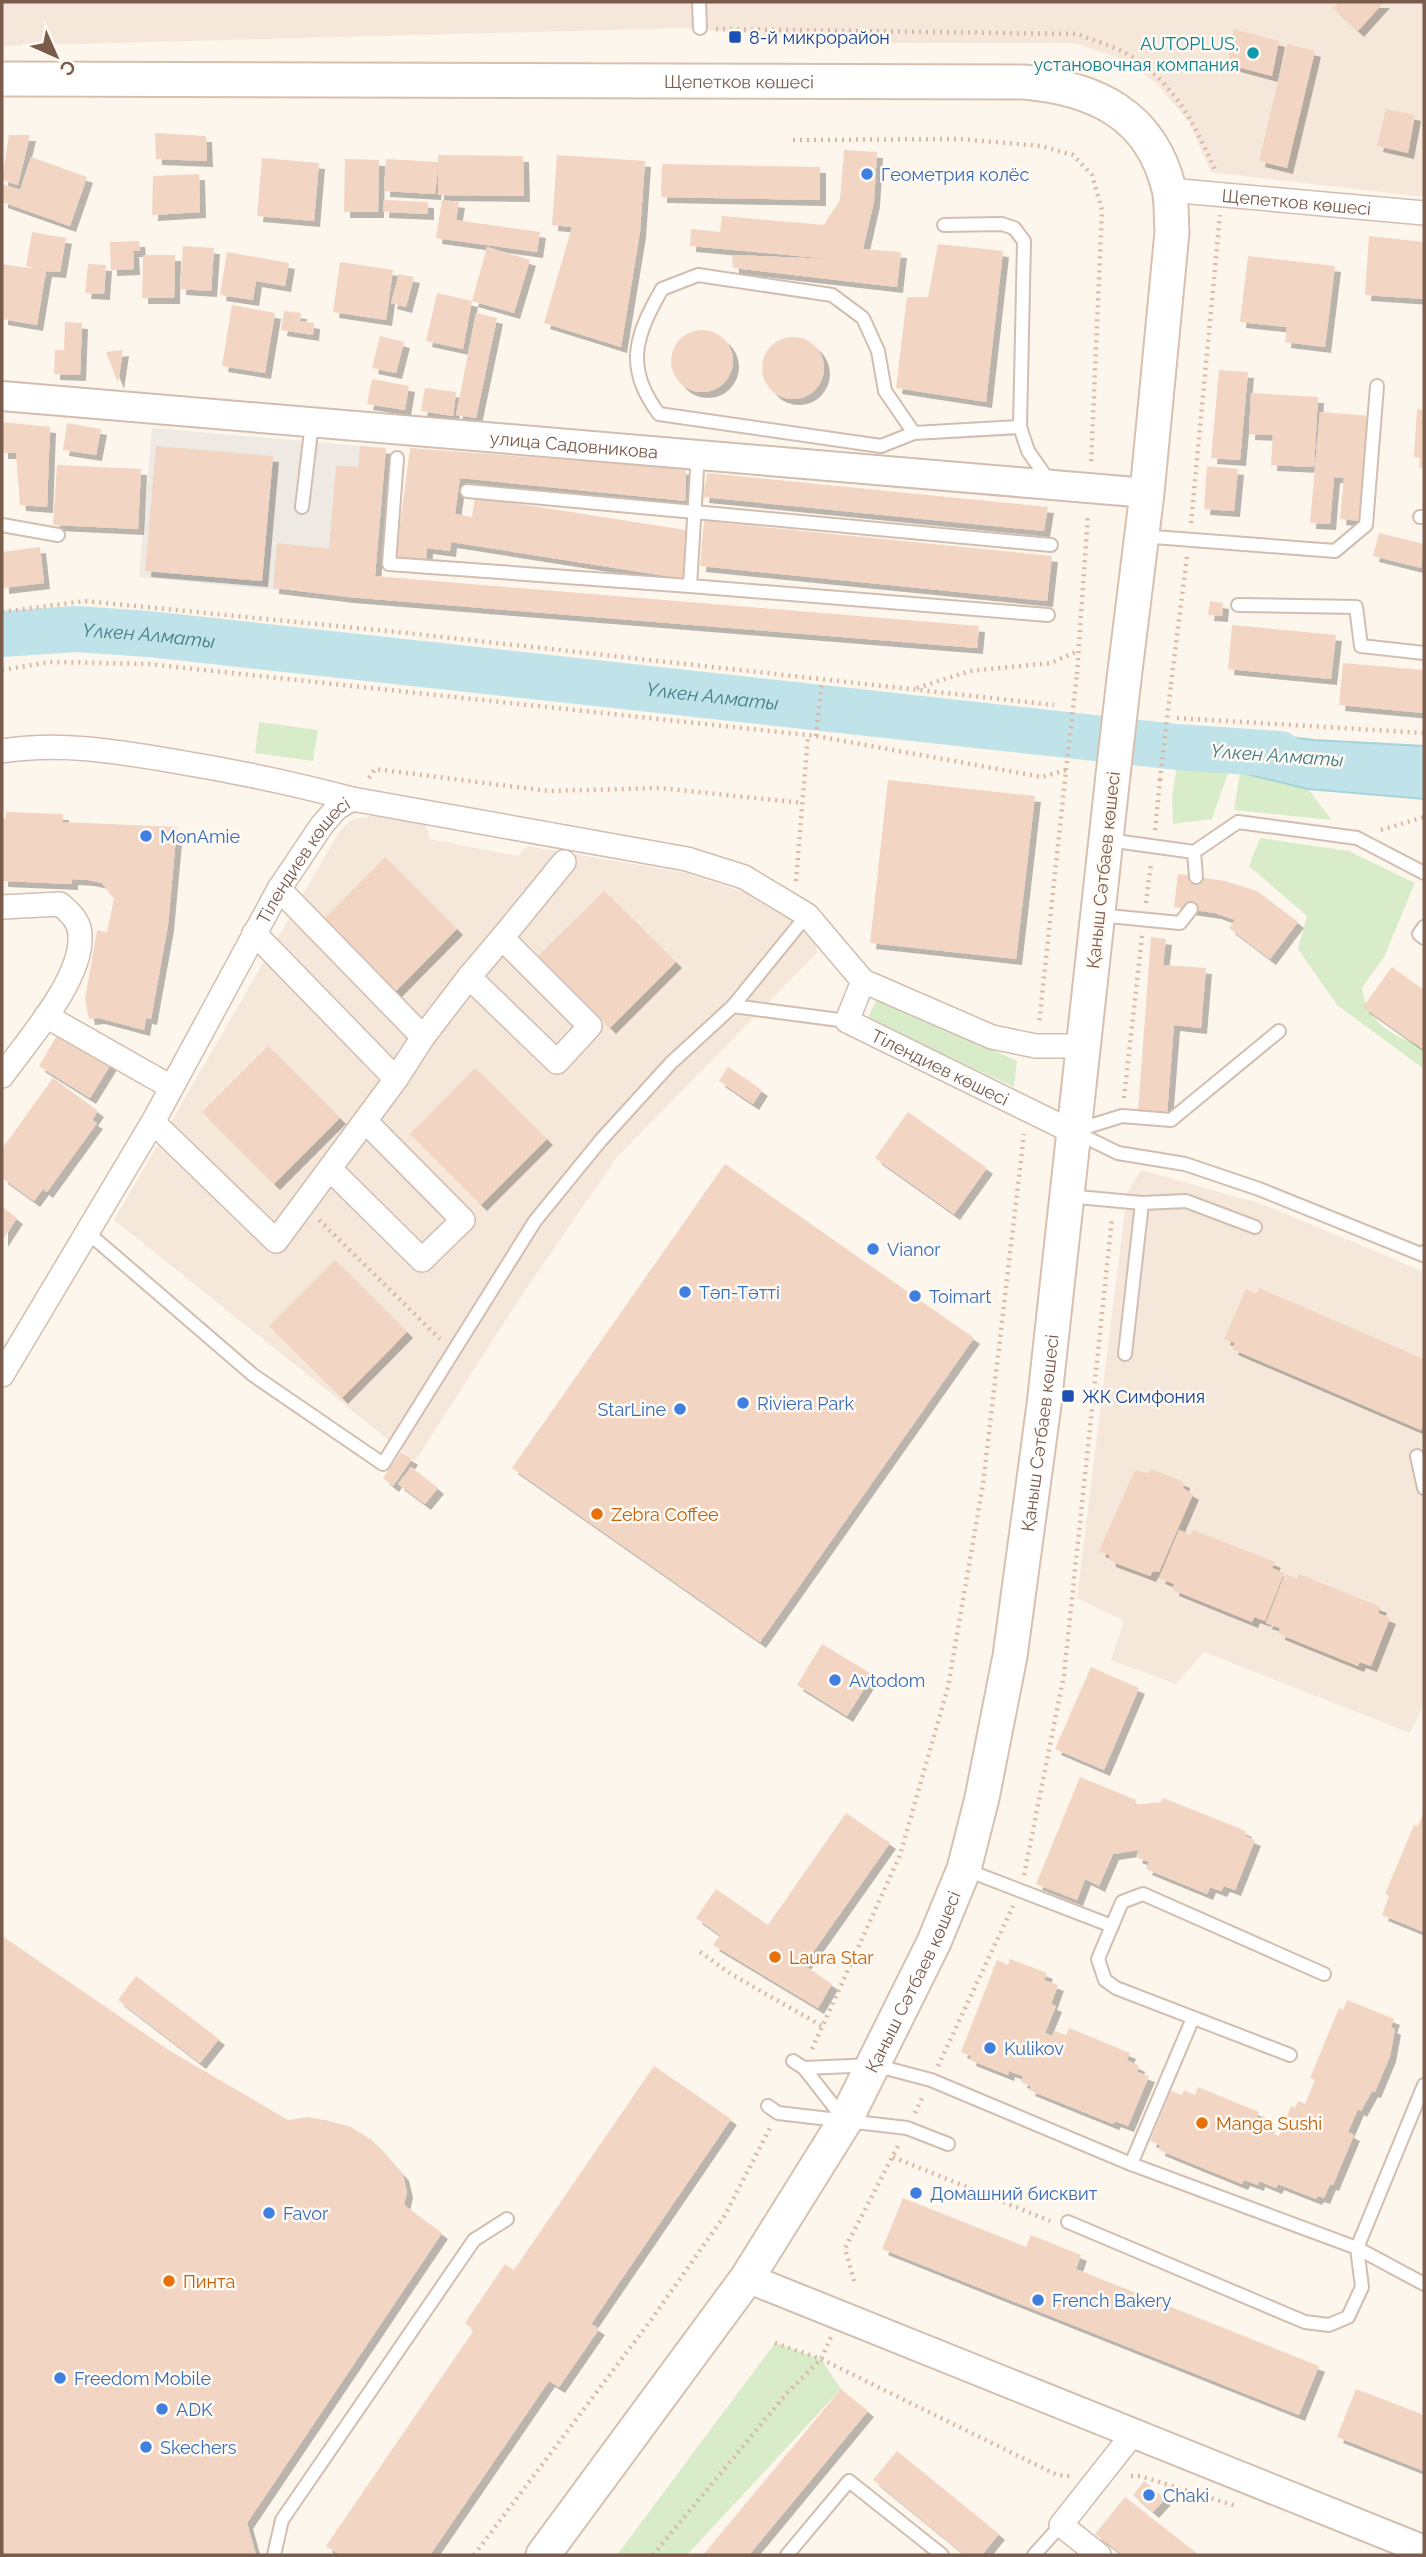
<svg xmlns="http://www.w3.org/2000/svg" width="1426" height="2557" viewBox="0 0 1426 2557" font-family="Raleway,sans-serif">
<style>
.residential{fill:#f5e8da}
.industrial{fill:#efe9e4}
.green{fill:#d8ecc9}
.water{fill:#bfe3e8;stroke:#a5d3da;stroke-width:2}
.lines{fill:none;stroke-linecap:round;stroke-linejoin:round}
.river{stroke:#bfe3e8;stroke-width:46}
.building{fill:#f3d5c3;filter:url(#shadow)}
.service-casing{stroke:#d1beb0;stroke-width:16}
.minor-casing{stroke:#d1beb0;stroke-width:26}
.tertiary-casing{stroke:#d1beb0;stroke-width:32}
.secondary-casing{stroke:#d6c0b0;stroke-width:37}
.path{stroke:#d9b8a5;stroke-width:4.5;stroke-dasharray:2 5;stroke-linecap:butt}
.service{stroke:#fff;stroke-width:12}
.minor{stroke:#fff;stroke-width:23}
.tertiary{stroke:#fff;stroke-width:28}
.secondary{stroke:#fff;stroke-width:33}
.secondary-bridge-casing{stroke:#d6c0b0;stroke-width:37;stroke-linecap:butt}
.path-bridge{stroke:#d9b8a5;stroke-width:4.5;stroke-dasharray:2 5;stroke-linecap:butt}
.secondary-bridge{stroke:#fff;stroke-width:33}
.transit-dot{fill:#1a4fb4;stroke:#fffaf3;stroke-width:2.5}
.culture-dot{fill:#0f9aa8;stroke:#fffaf3;stroke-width:2.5}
.shop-dot{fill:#3f7fe0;stroke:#fffaf3;stroke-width:2.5}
.food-dot{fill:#e8710a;stroke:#fffaf3;stroke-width:2.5}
.labels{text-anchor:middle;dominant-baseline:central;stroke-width:5;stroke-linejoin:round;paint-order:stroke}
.transit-label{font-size:18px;fill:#164399;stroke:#fffaf3;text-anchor:start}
.culture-label{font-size:18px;fill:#0d838f;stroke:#fffaf3;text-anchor:end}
.street-label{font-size:18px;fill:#7a5c4d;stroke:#fffaf3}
.shop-label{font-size:18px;fill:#366cbe;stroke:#fffaf3;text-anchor:start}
.food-label{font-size:18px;fill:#c56008;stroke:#fffaf3;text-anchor:start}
.water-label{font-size:19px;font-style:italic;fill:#437c86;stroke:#fffaf3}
</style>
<defs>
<filter id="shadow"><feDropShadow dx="6" dy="6" stdDeviation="0" flood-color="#0004"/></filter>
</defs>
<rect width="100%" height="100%" fill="#fdf6ec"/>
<g class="residential">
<polygon points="2,2 1424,2 1424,197 1211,172 1189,122 1157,84 1124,60 1075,43 854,43 684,28 2,46"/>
<polygon points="370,816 425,824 430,839 518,856 527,846 686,873 743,892 799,925 815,941 817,953 617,1157 522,1295 415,1461 114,1220 338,834 349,821"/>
<polygon points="1141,1170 1262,1204 1424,1272 1424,1704 1410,1733 1204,1652 1176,1684 1111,1660 1124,1621 1077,1598 1127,1193"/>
</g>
<polygon class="industrial" points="152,428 360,446 348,597 139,577"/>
<g class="green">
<polygon points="259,722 318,730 313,761 255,753"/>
<polygon points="1177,766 1229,770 1212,819 1173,824 1172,795"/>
<polygon points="1240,773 1308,789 1332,820 1234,810"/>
<path d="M1260,838L1349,851L1415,883L1384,957L1362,988C1366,1021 1393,1038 1424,1046V1069L1337,1005L1298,949L1307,916L1249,866Z"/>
<polygon points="878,998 1017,1061 1014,1087 867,1019"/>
<polygon points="775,2343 821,2359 841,2389 687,2555 617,2555"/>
</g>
<polygon class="water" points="1220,729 1314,740 1424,746 1424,799 1308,789 1217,767"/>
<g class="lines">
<path class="river" id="s1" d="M2,634L76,629L149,634L1177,747L1280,754"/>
</g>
<g class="building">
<polygon points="1339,2 1384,2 1358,31 1333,8"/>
<polygon points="1234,29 1279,41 1272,76 1227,64"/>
<polygon points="1287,44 1315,51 1287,168 1259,161"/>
<polygon points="1386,109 1415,115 1408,153 1377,146"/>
<polygon points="155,133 206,136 207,161 156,159"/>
<polygon points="9,135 30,135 18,185 2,180"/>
<polygon points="844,150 877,152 874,201 863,249 901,252 897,287 733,268 732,255 832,259 690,246 691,229 720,232 722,216 824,225 840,200"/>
<polygon points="438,155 523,156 524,196 438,195 438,169 435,194 384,191 386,159 438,162"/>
<polygon points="557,155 645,161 640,232 621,347 544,323 572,227 552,225"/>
<polygon points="31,157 87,177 70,226 2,202 2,184 20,190"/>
<polygon points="262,158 319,163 314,221 257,216"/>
<polygon points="345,159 379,160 378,212 344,212"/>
<polygon points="662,164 820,167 820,200 661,197"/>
<polygon points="199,174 200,212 152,215 153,176"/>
<polygon points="384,200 428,202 428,214 383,212"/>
<polygon points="442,200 459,202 456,220 540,232 537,252 436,238"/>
<polygon points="32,232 66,238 60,272 46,271 37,325 2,319 2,264 43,270 26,266"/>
<polygon points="1369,236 1424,242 1424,299 1365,295"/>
<polygon points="139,241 140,251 133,251 134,269 111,270 110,242"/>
<polygon points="938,244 1003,251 986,402 896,388 907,297 928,297"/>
<polygon points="183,246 214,248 211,291 180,289"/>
<polygon points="487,247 530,260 514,313 472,301"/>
<polygon points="227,252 289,263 285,286 256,281 253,300 220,295"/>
<polygon points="143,255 175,255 174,298 142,298"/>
<polygon points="1248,256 1335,266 1325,347 1285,342 1287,327 1240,322"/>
<polygon points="340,262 393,270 386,320 333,312"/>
<polygon points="88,264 106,265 104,294 85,293"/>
<polygon points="399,274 414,277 406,307 391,303"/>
<polygon points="437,293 472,301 463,349 426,341"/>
<polygon points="232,305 275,313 265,373 222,366"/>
<polygon points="284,311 301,313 300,321 314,323 313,335 281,330"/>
<polygon points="476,313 497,318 476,418 456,415"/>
<polygon points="65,322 82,323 80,375 54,374 55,350 64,350"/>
<circle cx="702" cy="361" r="31"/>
<polygon points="380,336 404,342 396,373 372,368"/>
<circle cx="793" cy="368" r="31"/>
<polygon points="123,350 118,383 106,352"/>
<polygon points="1219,370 1248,372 1240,460 1211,458"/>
<polygon points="372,379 409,386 405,410 367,404"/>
<polygon points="425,388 456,392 453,416 421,411"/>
<polygon points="1251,393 1318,397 1314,467 1271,465 1273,435 1249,434"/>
<polygon points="1417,409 1424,410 1424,468 1419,467 1420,458 1414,457"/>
<polygon points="1320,412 1371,416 1362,521 1340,519 1344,478 1334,477 1330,524 1310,523"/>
<polygon points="2,422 50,427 47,507 20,505 16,453 2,453"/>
<polygon points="67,423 101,429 96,455 63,450"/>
<polygon points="156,446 273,456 262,581 145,571"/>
<polygon points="360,446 386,448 375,576 979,626 977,648 348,597 273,588 277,543 329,549 336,466 358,467"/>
<polygon points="410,448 686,469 686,501 460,478 455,514 472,517 475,497 692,531 685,579 451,542 450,551 427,548 426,561 396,557"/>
<polygon points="57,465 141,469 138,529 53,525"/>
<polygon points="1207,466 1238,469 1234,511 1204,509"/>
<polygon points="707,473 1048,507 1044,531 703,497"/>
<polygon points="704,521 1052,556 1047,601 700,566"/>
<polygon points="1379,533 1424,544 1421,568 1373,556"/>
<polygon points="40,547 44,583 3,588 2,552"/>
<polygon points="1210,601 1223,603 1222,616 1208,615"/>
<polygon points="1232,625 1336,635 1331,679 1228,669"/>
<polygon points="1343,663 1424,670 1424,713 1339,705"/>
<polygon points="888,780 1035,796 1016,959 870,943"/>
<polygon points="6,812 63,814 62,822 177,827 168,925 151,1019 146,1018 144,1030 99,1018 89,1019 85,999 97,930 107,932 114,899 102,883 88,880 72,879 72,884 2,881 2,819 6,819"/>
<polygon points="385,857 457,929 392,995 320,923"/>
<polygon points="1178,874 1225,881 1257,891 1298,922 1270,959 1229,928 1235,920 1215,913 1174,907"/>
<polygon points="604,891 676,962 610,1028 538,956"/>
<polygon points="1151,937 1166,939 1163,965 1206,968 1201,1028 1174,1025 1167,1114 1138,1112"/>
<polygon points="1392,967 1424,990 1424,1050 1363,1007"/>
<polygon points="59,1032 111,1064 90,1098 39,1066"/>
<polygon points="268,1046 340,1118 274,1184 202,1112"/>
<polygon points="728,1067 762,1090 753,1104 719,1081"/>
<polygon points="475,1068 547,1139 481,1205 410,1134"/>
<polygon points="53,1078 98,1111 92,1120 97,1123 47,1192 43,1189 34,1201 2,1178 2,1149"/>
<polygon points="908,1112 987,1168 954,1214 875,1158"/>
<polygon points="725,1164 974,1338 760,1642 512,1468"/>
<polygon points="2,1207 17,1218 2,1241"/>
<polygon points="335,1260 407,1332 342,1398 269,1326"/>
<polygon points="1259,1288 1424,1359 1424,1424 1421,1430 1232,1349 1235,1343 1224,1339 1246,1289 1257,1294"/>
<polygon points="401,1452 412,1459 393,1486 383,1478"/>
<polygon points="411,1467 438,1488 425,1504 398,1484"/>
<polygon points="1151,1469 1184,1482 1183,1488 1193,1494 1159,1572 1153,1571 1150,1576 1110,1561 1109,1555 1099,1551 1135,1470 1148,1473"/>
<polygon points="1179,1530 1191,1535 1193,1530 1275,1562 1272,1568 1284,1573 1265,1621 1254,1617 1252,1622 1173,1590 1174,1584 1159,1578"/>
<polygon points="1285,1574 1297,1579 1299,1574 1381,1607 1378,1613 1390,1618 1371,1666 1360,1662 1358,1666 1279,1634 1280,1628 1266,1623"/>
<polygon points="822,1644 873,1675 847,1716 797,1685"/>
<polygon points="1091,1667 1139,1688 1104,1770 1055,1749"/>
<polygon points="1080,1777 1136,1800 1134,1805 1161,1802 1163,1798 1246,1831 1245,1836 1255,1840 1235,1890 1224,1886 1221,1891 1210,1887 1207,1894 1146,1869 1149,1862 1136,1857 1139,1850 1113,1854 1099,1886 1085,1879 1077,1900 1036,1884"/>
<polygon points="1424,1811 1424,1932 1382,1915 1389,1896 1385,1894 1414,1825 1418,1826"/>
<polygon points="846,1813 890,1843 804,1965 832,1984 818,2008 713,1945 720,1935 696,1918 716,1889 768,1925"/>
<polygon points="2,1936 170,2051 288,2120 308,2117 329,2121 351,2127 373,2141 403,2175 407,2192 404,2205 442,2233 247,2523 256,2555 2,2555"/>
<polygon points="1010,1959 1047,1973 1044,1980 1058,1985 1051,2004 1056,2006 1045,2033 1052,2036 1055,2031 1066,2035 1069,2028 1130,2053 1127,2060 1139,2066 1137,2072 1149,2076 1128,2126 1115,2121 1113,2124 1029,2090 1031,2086 1021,2082 1023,2076 1009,2071 1008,2075 970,2060 971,2056 961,2052 997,1960 1008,1965"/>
<polygon points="136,1976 219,2039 200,2063 118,2000"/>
<polygon points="1347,2000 1394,2019 1391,2027 1395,2029 1390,2056 1375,2092 1372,2091 1361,2111 1358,2109 1348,2132 1354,2135 1333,2185 1330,2184 1324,2198 1318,2196 1316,2199 1278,2184 1276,2188 1259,2181 1258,2185 1244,2180 1242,2184 1159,2150 1160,2145 1150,2141 1171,2091 1182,2095 1184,2090 1195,2095 1198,2087 1259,2112 1256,2120 1269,2125 1266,2131 1279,2136 1291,2106 1295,2108 1298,2101 1305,2104 1315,2080 1310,2078 1339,2008 1343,2010"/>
<polygon points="654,2066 731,2119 591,2324 599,2329 559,2387 549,2381 430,2555 340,2555 326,2546 474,2330 465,2323 505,2264 514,2270"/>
<polygon points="903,2198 1026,2247 1031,2235 1081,2255 1076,2269 1319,2366 1299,2415 882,2249"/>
<polygon points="841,2389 868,2411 749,2555 703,2555"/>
<polygon points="1356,2389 1424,2415 1424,2471 1337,2437"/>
<polygon points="897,2451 999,2534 982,2555 965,2555 873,2480"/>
<polygon points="1144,2481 1165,2499 1153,2512 1133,2495"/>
<polygon points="1125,2497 1199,2555 1123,2555 1095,2534"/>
</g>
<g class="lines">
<g class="service-casing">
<g id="service">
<polyline points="699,2 700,28"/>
<polyline points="944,225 1002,224 1014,228 1024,241 1020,427 1028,451 1049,481"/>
<path d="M914,433L885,391L878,351L863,318L832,295L698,275L662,289C635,336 624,368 659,414L881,446L914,433L1020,427"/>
<polyline points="397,458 389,564 690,586 698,453"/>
<polyline points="467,491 1051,545"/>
<polyline points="302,507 312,423"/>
<polyline points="1420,517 1424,517"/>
<polyline points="2,525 58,535"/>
<polyline points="1141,536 1335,551 1366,525 1377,386"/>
<polyline points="690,586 1048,615"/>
<polyline points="1238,605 1356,607 1361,646 1424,653"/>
<polyline points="1108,840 1194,852 1196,877"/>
<polyline points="1194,852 1238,822 1357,838 1424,873"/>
<polyline points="1098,915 1180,923 1191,909"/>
<polyline points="1424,927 1419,934 1424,938"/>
<polyline points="733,1006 847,1021"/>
<polyline points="1077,1130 1122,1116 1171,1120 1279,1031"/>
<polyline points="1077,1133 1118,1153 1185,1164 1259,1189 1423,1255 1424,1252"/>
<polyline points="1067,1196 1142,1203"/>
<polyline points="87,1232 253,1375 383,1464 535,1221 601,1140 671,1063 733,1006 807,915"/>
<polyline points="1125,1354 1142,1203 1186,1201 1255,1227"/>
<polyline points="1417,1456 1424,1488"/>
<polyline points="964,1869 1112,1926"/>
<polyline points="1290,2055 1116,1988 1105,1980 1098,1959 1122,1902 1143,1894 1324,1974"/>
<polyline points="793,2061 804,2068 843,2118"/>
<polyline points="804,2068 874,2065 931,2080 1131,2164 1357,2248 1424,2284"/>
<polyline points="768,2106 778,2113 907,2128 948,2144"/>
<polyline points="1131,2164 1193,2018"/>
<polyline points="1068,2222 1305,2322 1329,2325 1348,2317 1362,2287 1357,2248 1424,2085"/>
<polyline points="274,2555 282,2520 474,2240 507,2219"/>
<polyline points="787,2555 849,2481 942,2555"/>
<polyline points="1034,2555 1061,2525"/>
</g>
</g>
<g class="minor-casing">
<g id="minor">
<path id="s2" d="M1169,190L1424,213"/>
<path d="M2,751C60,742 115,751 173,761C234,771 292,783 352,799"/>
<polyline points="279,889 423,1037"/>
<path d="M2,907L60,904C69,912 80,921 80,935C83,979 27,1041 2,1076"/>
<polyline points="469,977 502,938"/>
<path id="s3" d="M863,981L847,1021L1073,1132"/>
<polyline points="46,1016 171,1087"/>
<polyline points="396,1079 423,1037 469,977 557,1062 590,1026 502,938 564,862"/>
<polyline points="153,1122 276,1241 396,1079 254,933"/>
<polyline points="330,1169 422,1260 463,1220 365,1121"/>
<path id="s4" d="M2,1375L153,1122L279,889L322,825L337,808L352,799L687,859L744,877L807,915L863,981L992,1037L1036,1046H1083"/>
<polyline points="1099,2555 1061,2525 1132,2435"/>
</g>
</g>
<g class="tertiary-casing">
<g id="tertiary">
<path id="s5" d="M2,396L1147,493"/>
<polyline points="747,2278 1424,2550"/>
</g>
</g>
<g class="secondary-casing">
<g id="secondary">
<path id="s6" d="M2,79L1024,82C1094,88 1151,114 1169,189C1172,202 1171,218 1172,232L1147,493L1124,679"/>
<path id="s7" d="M543,2555L747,2278L845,2121L934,1942L964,1869L982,1798L1010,1656L1044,1405L1113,775"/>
</g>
</g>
<g class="path">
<path d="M716,29L1078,34C1094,41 1114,46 1129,55C1175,83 1195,125 1216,172"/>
<polyline points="793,140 960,139 1041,146 1073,155 1092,175 1102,210 1091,464"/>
<polyline points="1191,523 1220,215"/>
<polyline points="2,612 85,601 407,633 1054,705"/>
<polyline points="2,670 50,662 149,664 816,736 1042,777 1066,770 1039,1024"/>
<polyline points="1077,674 1088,514"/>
<polyline points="1171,684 1187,556"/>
<polyline points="917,688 970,671 1051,663 1078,651"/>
<polyline points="1177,718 1424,733"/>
<polyline points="816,736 822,680"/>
<polyline points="369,778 375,769 548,791 660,788 803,803"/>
<polyline points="1155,830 1160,780"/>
<polyline points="1381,830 1424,817"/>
<polyline points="796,881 808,735"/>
<polyline points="1146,903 1151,863"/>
<polyline points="1124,1098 1142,936"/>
<polyline points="319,1220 440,1339"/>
<polyline points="1024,1875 1064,1675 1112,1218"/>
<polyline points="700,1952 731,1974 822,2026"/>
<polyline points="812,2049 900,1855 948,1687 983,1484 1024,1134"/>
<polyline points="938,2066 1013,1906"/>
<polyline points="915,2113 923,2096"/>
<polyline points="893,2157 1050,2221"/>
<polyline points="854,2281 845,2248 898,2146"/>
<polyline points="775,2343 821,2359 1057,2475 1070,2476"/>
<polyline points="1131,2476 1140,2476 1236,2506"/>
<polyline points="474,2555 651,2320 725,2215 770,2128"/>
<polyline points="653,2555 787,2393 821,2359 831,2337"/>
</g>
<use href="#service" class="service"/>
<use href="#minor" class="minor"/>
<use href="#tertiary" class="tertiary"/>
<use href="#secondary" class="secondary"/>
<g class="secondary-bridge-casing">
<polyline id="secondary-bridge" points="1113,775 1124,679"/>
</g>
<g class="path-bridge">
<polyline points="1066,770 1077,674"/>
<polyline points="1160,780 1171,684"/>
</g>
<use href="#secondary-bridge" class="secondary-bridge"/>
</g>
<g class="transit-dot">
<rect x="728" y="30" width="14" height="14" rx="3.5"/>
<rect x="1061" y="1389" width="14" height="14" rx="3.5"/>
</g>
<circle class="culture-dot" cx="1253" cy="53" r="7"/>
<g class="shop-dot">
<circle cx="867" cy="174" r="7"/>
<circle cx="146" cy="836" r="7"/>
<circle cx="873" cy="1249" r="7"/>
<circle cx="685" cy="1292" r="7"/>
<circle cx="915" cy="1296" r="7"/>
<circle cx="743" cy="1403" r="7"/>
<circle cx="680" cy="1409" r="7"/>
<circle cx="835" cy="1680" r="7"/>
<circle cx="990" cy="2048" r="7"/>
<circle cx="916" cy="2193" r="7"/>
<circle cx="269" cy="2213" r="7"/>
<circle cx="1038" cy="2300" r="7"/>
<circle cx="60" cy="2378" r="7"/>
<circle cx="162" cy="2409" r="7"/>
<circle cx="146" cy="2447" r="7"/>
<circle cx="1149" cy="2495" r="7"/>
</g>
<g class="food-dot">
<circle cx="597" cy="1514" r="7"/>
<circle cx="775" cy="1957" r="7"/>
<circle cx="1202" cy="2123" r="7"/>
<circle cx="169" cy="2281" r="7"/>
</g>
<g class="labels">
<g class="transit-label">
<text x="749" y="37">8-й микрорайон</text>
<text x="1082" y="1396">ЖК Симфония</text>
</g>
<g class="culture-label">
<text x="1239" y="43">AUTOPLUS,<tspan x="1239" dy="21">установочная компания</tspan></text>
</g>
<g class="street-label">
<text stroke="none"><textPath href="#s6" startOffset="737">Щепетков көшесі</textPath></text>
<text stroke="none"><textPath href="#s2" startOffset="128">Щепетков көшесі</textPath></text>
<text stroke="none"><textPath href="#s5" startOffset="574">улица Садовникова</textPath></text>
<text stroke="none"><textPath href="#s4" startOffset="597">Тілендиев көшесі</textPath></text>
<text transform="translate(1103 870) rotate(-84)">Қаныш Сәтбаев көшесі</text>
<text stroke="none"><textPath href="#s3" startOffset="147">Тілендиев көшесі</textPath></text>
<text stroke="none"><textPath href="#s7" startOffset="1251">Қаныш Сәтбаев көшесі</textPath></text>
<text stroke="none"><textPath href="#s7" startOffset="684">Қаныш Сәтбаев көшесі</textPath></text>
</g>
<g class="shop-label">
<text x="881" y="174">Геометрия колёс</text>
<text x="160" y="836">MonAmie</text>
<text x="887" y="1249">Vianor</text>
<text x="699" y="1292">Тәп-Тәтті</text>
<text x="929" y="1296">Toimart</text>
<text x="757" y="1403">Riviera Park</text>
<text x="666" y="1409" text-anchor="end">StarLine</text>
<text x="849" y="1680">Avtodom</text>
<text x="1004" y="2048">Kulikov</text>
<text x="930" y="2193">Домашний бисквит</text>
<text x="283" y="2213">Favor</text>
<text x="1052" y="2300">French Bakery</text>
<text x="74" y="2378">Freedom Mobile</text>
<text x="176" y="2409">ADK</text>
<text x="160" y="2447">Skechers</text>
<text x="1163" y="2495">Chaki</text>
</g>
<g class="food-label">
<text x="611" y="1514">Zebra Coffee</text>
<text x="789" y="1957">Laura Star</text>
<text x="1216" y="2123">Manga Sushi</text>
<text x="183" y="2281">Пинта</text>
</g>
<g class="water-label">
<text stroke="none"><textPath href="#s1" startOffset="147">Үлкен Алматы</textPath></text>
<text stroke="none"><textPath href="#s1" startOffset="714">Үлкен Алматы</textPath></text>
<text transform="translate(1277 755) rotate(4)">Үлкен Алматы</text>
</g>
</g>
<rect width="1426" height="2557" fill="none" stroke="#7a5c4d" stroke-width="7"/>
<g transform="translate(56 56) rotate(135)" stroke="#fffaf3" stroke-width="5" paint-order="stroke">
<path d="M0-5L12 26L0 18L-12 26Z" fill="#7a5c4d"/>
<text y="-10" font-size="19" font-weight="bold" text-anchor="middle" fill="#7a5c4d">С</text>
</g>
</svg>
